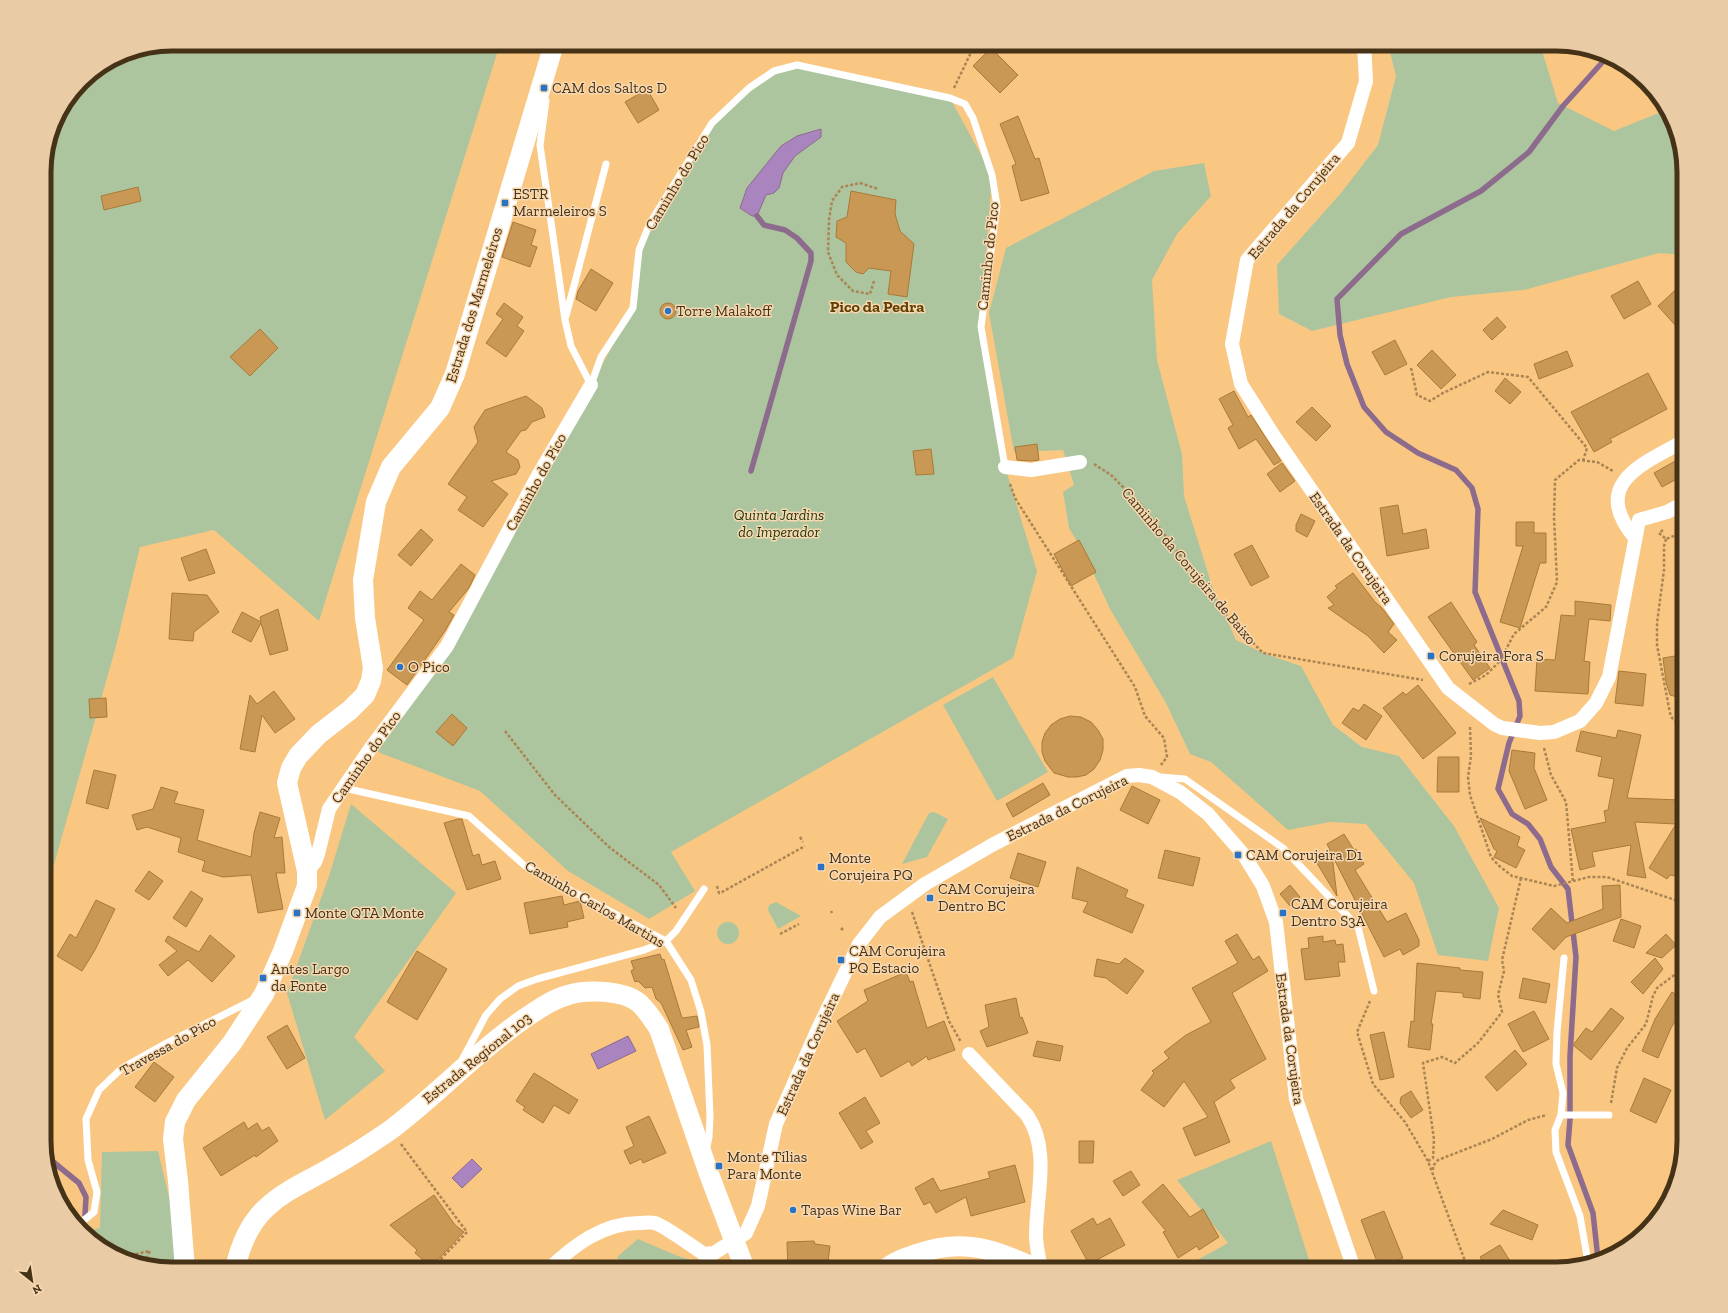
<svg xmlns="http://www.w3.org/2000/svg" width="1728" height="1313" viewBox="0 0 1728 1313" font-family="'Zilla Slab',serif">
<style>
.green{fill:#adc59e}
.water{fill:#aa84bf;stroke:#8c6b8c}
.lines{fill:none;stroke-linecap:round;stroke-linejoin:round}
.stream{stroke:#8c6b8c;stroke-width:5.5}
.building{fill:#c99855;stroke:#a97a36}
.path{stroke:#aa8553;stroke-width:2.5;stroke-dasharray:3 2;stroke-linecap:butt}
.lane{stroke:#fff;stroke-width:7}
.street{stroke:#fff;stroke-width:14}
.secondary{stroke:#fff;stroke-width:20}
.poi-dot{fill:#2a73c4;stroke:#f7d8b1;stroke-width:1.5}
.labels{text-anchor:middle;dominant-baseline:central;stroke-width:3;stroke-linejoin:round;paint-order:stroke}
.poi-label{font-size:15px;fill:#463216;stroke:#f7d8b1;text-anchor:start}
.street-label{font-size:15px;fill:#463216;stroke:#f7d8b1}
.park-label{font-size:15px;font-style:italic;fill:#1b3306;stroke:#f7d8b1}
.neighbourhood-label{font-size:16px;font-weight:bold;fill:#613f03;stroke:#f7d8b1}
.rim{fill:none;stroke:#463216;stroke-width:5}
</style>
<rect width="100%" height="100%" fill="#fac783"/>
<g class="green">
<polygon points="172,44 500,44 319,621 214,530 140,547 115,650 51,875 44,918 44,164 57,116 82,81 123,54"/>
<polygon points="1388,44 1540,44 1558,103 1614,131 1666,110 1671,115 1684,172 1684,255 1659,253 1524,290 1451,297 1312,331 1279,314 1277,265 1341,193 1378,145 1396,76"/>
<polygon points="797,65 950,98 992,175 981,327 1005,467 1037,571 1013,658 671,852 695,891 649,919 568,871 480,791 370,749 447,646 591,385 633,308 639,250 650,223 712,123 774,71"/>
<polygon points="1204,163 1211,196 1177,234 1152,280 1157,360 1182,454 1184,496 1213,589 1236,640 1263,653 1301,666 1333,725 1362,747 1399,756 1454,826 1499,908 1488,961 1438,955 1414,883 1366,824 1330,822 1288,830 1211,762 1190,754 1166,703 1110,609 1086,557 1069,528 1063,492 1074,485 1063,450 1014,452 989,313 1006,248 1154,171"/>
<polygon points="993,677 1048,772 997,801 943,705"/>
<polygon points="351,804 456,893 354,1037 385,1071 325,1120 287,993 329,876"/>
<polygon points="934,812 948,819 927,857 902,864 929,813"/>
<polygon points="776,902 801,916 778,929 768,910 769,905"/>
<circle cx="728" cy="933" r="11"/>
<polygon points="1271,1141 1312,1269 1181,1269 1228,1243 1177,1180"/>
<path d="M158,1151L176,1226L175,1269C143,1269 105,1256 85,1231L100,1228L102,1152Z"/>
<polygon points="638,1239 678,1256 721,1269 622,1269 617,1257"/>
</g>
<g class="water">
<polygon points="821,129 821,137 795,156 783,173 779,188 774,193 766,195 757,216 752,216 740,208 747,188 781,146 797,136"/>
<polygon points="628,1036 636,1051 598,1069 591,1054"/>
<polygon points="472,1159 482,1169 462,1188 452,1178"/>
</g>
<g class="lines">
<g class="stream">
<polyline points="751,471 811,261 811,253 797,238 785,230 764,225 757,216"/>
<polyline points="46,1156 79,1183 86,1197 85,1215"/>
<polyline points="1598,1259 1593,1213 1568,1145 1570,1119 1570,1056 1576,957 1568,889 1551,867 1540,839 1528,824 1512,814 1498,789 1509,743 1520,716 1519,701 1475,592 1478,509 1472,488 1456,470 1418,453 1386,432 1364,407 1347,364 1340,335 1337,299 1401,234 1481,191 1529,152 1563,106 1608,56"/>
</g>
</g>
<g class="building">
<polygon points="991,48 1018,75 1000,93 973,66"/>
<polygon points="647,89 659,110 638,123 625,102"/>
<polygon points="1018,116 1035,159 1039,158 1049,193 1021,201 1012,166 1016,164 1000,124"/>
<polygon points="138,187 141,201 104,210 101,196"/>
<polygon points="851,191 896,200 895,214 900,231 914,244 907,297 888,294 891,271 869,268 863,274 856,272 846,262 846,243 836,237 837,221 847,217"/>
<polygon points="513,222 536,230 531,245 537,247 530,267 502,257"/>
<polygon points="591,269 613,283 596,311 576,299 578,291"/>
<polygon points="1638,281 1651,304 1624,319 1611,296"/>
<polygon points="1684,282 1684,335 1658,306"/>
<circle cx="668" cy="311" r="8"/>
<polygon points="504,303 523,317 517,326 524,331 506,357 486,343 503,319 496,314"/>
<polygon points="1497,317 1506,327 1492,340 1483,330"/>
<polygon points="260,329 278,348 250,376 230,357"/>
<polygon points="1395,340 1407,364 1385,375 1372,352"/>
<polygon points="1432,350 1456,375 1441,389 1417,365"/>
<polygon points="1567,351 1573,366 1539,379 1534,364"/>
<polygon points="1648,373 1667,409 1610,439 1612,442 1594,452 1571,412"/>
<polygon points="1505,378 1521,392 1510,404 1495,391"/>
<polygon points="1234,391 1248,417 1251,415 1281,461 1274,465 1256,439 1239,449 1228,428 1233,425 1219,399"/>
<polygon points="526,396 542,408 545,417 532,422 526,430 521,431 506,452 518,460 520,467 516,474 491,481 508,494 483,527 458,510 467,497 448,484 478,442 474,427 485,410"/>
<polygon points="1312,407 1331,426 1316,441 1296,422"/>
<polygon points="1037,444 1039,460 1031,461 1017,460 1015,447"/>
<polygon points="931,449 934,474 916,475 913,451"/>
<polygon points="1684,456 1684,475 1662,487 1654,473"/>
<polygon points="1282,463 1295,481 1280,492 1267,474"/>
<polygon points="1398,505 1403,534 1426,529 1429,548 1387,556 1380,508"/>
<polygon points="1301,514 1315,521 1307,537 1296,531 1296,525"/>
<polygon points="1516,522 1534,522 1534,533 1546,533 1546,563 1540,563 1520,628 1500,622 1523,546 1516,546"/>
<polygon points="421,529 433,540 411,566 398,555"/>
<polygon points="1079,540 1096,572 1071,586 1054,554"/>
<polygon points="1252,545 1269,577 1251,586 1234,554"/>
<polygon points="206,549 215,573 189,581 181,558"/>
<polygon points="461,564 475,575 469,588 449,612 454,615 445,631 407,685 387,670 424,620 408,608 420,591 432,600"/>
<polygon points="1353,573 1375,602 1382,608 1394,624 1388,632 1397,640 1384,653 1368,636 1328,608 1334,605 1327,597 1337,588 1335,586"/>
<polygon points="172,593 207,595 219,612 194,632 193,641 169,639"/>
<polygon points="1575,601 1611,605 1610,621 1589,619 1584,661 1590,662 1588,694 1535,691 1537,659 1555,660 1561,615 1575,616"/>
<polygon points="1451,602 1477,642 1474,645 1490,668 1473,680 1428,617"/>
<polygon points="278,609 288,650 270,655 261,623 251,642 232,632 242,612 261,622 260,617"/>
<polygon points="1681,655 1681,661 1684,662 1684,699 1670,695 1666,682 1663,658"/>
<polygon points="1619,671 1646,674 1643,706 1615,703"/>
<polygon points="1418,685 1456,733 1423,759 1383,708 1403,692 1406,695"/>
<polygon points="274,691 295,719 275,733 262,715 255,752 240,749 250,695 257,704"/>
<polygon points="106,698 107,717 90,718 89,699"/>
<polygon points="1364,704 1382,716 1366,740 1342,723 1353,708 1359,711"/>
<polygon points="452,714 467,728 453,746 436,732"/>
<polygon points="1070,716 1081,717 1091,722 1098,730 1103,739 1103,750 1100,760 1094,769 1086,775 1077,777 1068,777 1054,773 1045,761 1042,752 1042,742 1045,733 1051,725 1060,719"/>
<polygon points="1618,730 1641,735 1627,798 1680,800 1679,819 1684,811 1684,878 1670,875 1667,879 1649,868 1676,824 1635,822 1646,878 1627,875 1631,845 1592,852 1595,866 1580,870 1571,829 1606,822 1604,811 1608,810 1614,779 1598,776 1602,757 1576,751 1581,731 1616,738"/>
<polygon points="1512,750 1535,753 1534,768 1547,800 1525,809 1509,771"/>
<polygon points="1438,757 1459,757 1459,792 1437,792"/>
<polygon points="94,770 116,775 108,809 86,803"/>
<polygon points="1043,783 1050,795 1013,817 1006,804"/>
<polygon points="1132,786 1160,800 1148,824 1120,810"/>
<polygon points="161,787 178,792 174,803 204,810 197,840 251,857 254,833 260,812 280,818 274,838 282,837 285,873 276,873 283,909 258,913 251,875 223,877 202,871 205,861 178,852 181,838 147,827 137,830 132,815 153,809"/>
<polygon points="1480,818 1520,837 1517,846 1525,850 1516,868 1494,857 1497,851 1494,849"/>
<polygon points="458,819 462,819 473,856 479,854 482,865 495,861 501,879 467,890 444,823"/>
<polygon points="1344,834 1354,850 1356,849 1364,864 1355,870 1387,922 1406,913 1419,940 1419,946 1403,955 1400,949 1384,957 1332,855 1337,896 1315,860 1330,850 1327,844"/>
<polygon points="1165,850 1200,858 1193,886 1158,878"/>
<polygon points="1018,853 1046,862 1038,887 1010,878"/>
<polygon points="1077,867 1128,890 1125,897 1144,905 1132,933 1083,912 1088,902 1072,898"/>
<polygon points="149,871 163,881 149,900 135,891"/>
<polygon points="1290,885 1300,897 1290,906 1280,894"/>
<polygon points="1620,885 1621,917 1566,937 1554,950 1532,929 1551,908 1567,923 1603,909 1602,886"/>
<polygon points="191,891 203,899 186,927 173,918"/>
<polygon points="562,896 564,905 580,901 584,918 567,922 568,927 530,934 524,903"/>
<polygon points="96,900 115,909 95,950 82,971 57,956 70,934 76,938"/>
<polygon points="1621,919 1641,926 1634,948 1613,941"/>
<polygon points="1237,934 1253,960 1259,956 1268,971 1232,993 1266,1059 1230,1080 1235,1088 1214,1102 1230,1142 1195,1156 1183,1128 1208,1117 1184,1081 1164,1107 1141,1090 1154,1073 1152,1071 1169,1058 1164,1052 1186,1035 1211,1022 1192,988 1238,963 1225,941"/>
<polygon points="1666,934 1676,945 1662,958 1646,953"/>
<polygon points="210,935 235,956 212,982 188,960 168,976 159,965 177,951 165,941 168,936 199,952"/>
<polygon points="1323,936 1323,942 1335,940 1336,945 1343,944 1345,962 1338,962 1340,976 1305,980 1301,949 1309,948 1308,938"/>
<polygon points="417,951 447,969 417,1020 387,1002"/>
<polygon points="660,954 662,960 664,959 682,1018 697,1016 699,1027 686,1030 692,1047 683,1050 661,1003 656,999 652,987 645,988 638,981 635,982 631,971 634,969 631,961"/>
<polygon points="1125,958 1144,971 1127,994 1106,978 1094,976 1097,959 1119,964"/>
<polygon points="1655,958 1663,969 1643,994 1631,982"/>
<polygon points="1417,963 1460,968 1460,970 1483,972 1480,999 1463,997 1463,993 1436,991 1431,1024 1433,1024 1430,1050 1408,1047 1411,1021 1414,1022"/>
<polygon points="906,972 910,982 913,981 927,1028 944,1021 955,1050 928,1060 927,1056 912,1066 909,1061 881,1077 865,1048 857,1053 837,1021 868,1001 864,990"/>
<polygon points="1523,978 1550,984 1546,1003 1519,998"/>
<polygon points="1672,992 1684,999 1684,1006 1671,1028 1658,1058 1642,1051 1655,1019"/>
<polygon points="1016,998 1020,1018 1022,1017 1028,1033 987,1047 980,1031 989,1027 985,1005"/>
<polygon points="1611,1008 1624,1018 1591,1060 1573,1045 1586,1028 1592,1032"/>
<polygon points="1534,1011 1549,1039 1523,1052 1508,1024"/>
<polygon points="287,1025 305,1058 287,1069 267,1037"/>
<polygon points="1384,1032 1394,1077 1380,1080 1370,1035"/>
<polygon points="1037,1041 1063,1046 1060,1061 1033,1056"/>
<polygon points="1515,1050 1527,1064 1497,1091 1485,1077"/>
<polygon points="154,1062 174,1077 155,1102 135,1087"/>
<polygon points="534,1073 578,1100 569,1114 554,1105 543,1123 523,1110 525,1107 516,1101"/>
<polygon points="1644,1078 1671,1090 1656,1123 1630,1111"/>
<polygon points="1411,1091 1423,1110 1411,1118 1400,1103 1401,1097"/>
<polygon points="865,1097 880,1123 866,1131 873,1142 861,1149 839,1113"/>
<polygon points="649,1116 666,1153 643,1163 641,1159 630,1164 624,1151 634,1146 626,1127"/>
<polygon points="244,1122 248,1129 257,1123 262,1131 269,1127 278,1141 256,1157 255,1155 221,1176 203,1148"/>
<polygon points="1079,1141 1094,1141 1093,1163 1079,1163"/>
<polygon points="1015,1165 1025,1202 971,1216 966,1197 936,1213 930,1202 924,1205 915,1188 933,1178 940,1191 990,1178 988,1172"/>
<polygon points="1131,1171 1140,1185 1123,1196 1113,1181"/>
<polygon points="1163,1184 1190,1217 1203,1209 1219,1237 1199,1250 1197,1246 1178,1258 1163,1232 1166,1231 1142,1202"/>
<polygon points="434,1195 455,1225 464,1232 431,1267 415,1253 417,1250 390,1225"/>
<polygon points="1503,1210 1538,1225 1532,1240 1490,1224"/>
<polygon points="1384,1211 1403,1258 1379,1267 1361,1220"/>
<polygon points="1093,1218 1097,1225 1110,1218 1125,1245 1089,1264 1071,1231"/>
<polygon points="814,1241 815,1244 830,1246 828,1262 815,1261 815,1269 788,1269 787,1242"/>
<polygon points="1500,1245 1515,1269 1487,1269 1480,1257"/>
</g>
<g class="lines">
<g class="path">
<polyline points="954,88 975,44"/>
<polyline points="874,281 870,294 853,291 837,275 828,252 829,220 832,201 842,187 860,183 878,189"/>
<polyline points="1411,368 1417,395 1430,401 1443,393 1488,372 1528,377 1587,448 1583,461"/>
<polyline points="1094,464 1111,475 1143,507 1228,617 1263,653 1423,680"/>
<polyline points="1010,484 1015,498 1135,687 1145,716 1164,738 1167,757 1161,765"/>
<polyline points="1663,530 1659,533 1666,539 1684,532"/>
<polyline points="1666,539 1664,546 1664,570 1657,623 1657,645 1670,713 1672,718 1684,728"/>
<polyline points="1469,684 1486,675 1500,661 1514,634 1546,607 1557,582 1554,517 1555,480 1579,460 1597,462 1613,471"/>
<polyline points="1470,727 1471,756 1468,777 1470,795 1491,857 1498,865 1512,876 1554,886 1589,877 1607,877 1684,903"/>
<polyline points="505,731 555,795 609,847 659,885 676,908"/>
<polyline points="1544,748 1551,775 1566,802 1573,882"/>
<polyline points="800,837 803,842"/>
<polyline points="717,886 719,893 722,892 805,846"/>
<polyline points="831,911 832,913"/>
<polyline points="912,912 949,1021 961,1042"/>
<polyline points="841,928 843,930"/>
<polyline points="780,934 799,924"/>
<polyline points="1370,1001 1357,1032 1373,1084 1405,1122 1428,1161 1468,1269"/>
<polyline points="1611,1103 1617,1068 1627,1048 1646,1024 1653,996 1657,988 1684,968"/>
<polyline points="401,1144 467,1232 431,1269"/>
<polyline points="1428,1161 1433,1158 1434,1139 1423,1063 1442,1057 1455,1063 1478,1043 1502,1012 1498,995 1504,971 1502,960 1521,878"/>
<polyline points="1433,1170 1433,1166 1438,1160 1492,1139 1528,1120 1547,1115"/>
<polyline points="121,1257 150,1251 144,1264"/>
</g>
<g class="lane">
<polyline points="546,101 540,145 565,320 571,346 591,385"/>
<polyline points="566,316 606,164"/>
<polyline points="591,385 601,357 633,308 639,250 650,223 712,123 749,88 774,71 797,65 950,98 965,104 973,118 992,175 997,206 981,327 1005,467"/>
<polyline points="1160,777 1185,779 1283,848 1358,927 1374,991"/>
<polyline points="344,788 469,816 525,866 666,941 691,980 701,1012 707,1045 710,1117 709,1137 706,1151"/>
<polyline points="1564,958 1557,1032 1556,1064 1563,1093 1561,1115 1555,1130 1556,1152 1580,1216 1588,1262"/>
<polyline points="462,1060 486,1015 500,999 518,986 537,979 644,950 666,941 676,931 704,889"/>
<polyline points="1561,1115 1609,1115"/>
<polyline points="79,1224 94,1212 97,1192 88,1160 86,1119 99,1090 122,1068 163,1045 253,1000"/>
</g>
<g class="street">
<polyline points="1364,44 1366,81 1348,143 1247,260 1232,344 1241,384 1274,436 1448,688 1494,724 1502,728 1540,733 1554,732 1580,721 1596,703 1609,677 1639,520 1667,512 1684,503"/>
<polyline points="1005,467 1031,470 1080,462"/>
<path d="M1635,538C1590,484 1642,464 1684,441"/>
<polyline points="307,871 315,862 318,854 329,809 370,749 447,646 536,479 591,385"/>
<path d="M969,1054L1027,1115C1051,1150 1036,1196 1036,1235C1036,1246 1039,1258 1041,1269"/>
<path d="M549,1269C574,1245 603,1223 639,1223C644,1223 650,1222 655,1223C665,1226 693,1247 704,1254L714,1253L746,1233L758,1206L776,1124L817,1031L859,944L880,917L925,884L992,845L1127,776L1139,775L1152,777L1180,792L1208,814L1244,855L1263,886L1276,922L1296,1099L1354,1269"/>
</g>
<g class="secondary">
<polyline points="185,1269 178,1181 173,1139 175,1122 186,1100 232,1043 264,994 283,951 307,886 307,871 287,783 291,768 298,756 319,734 350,710 365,695 371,681 373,668 365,618 363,580 376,502 391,467 440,408 455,374 554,44"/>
<path d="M235,1269C240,1246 249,1224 266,1208C285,1190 308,1181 330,1168C350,1157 370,1144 389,1131C435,1097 474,1054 521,1021C536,1011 550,1000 568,995C586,989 624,990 639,1003C647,1010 653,1020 659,1029L709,1174L745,1269"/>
<path d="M886,1269C894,1261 906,1258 917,1254C965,1237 994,1250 1038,1269"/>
</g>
</g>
<g class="poi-dot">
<rect x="540" y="84" width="8" height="8" rx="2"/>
<rect x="501" y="199" width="8" height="8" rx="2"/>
<circle cx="668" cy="311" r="4"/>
<rect x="1427" y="652" width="8" height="8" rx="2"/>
<circle cx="400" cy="667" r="4"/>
<rect x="1234" y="851" width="8" height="8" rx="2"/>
<rect x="817" y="863" width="8" height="8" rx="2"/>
<rect x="926" y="894" width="8" height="8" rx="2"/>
<rect x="293" y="909" width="8" height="8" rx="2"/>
<rect x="1279" y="909" width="8" height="8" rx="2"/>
<rect x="837" y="956" width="8" height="8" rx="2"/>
<rect x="259" y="974" width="8" height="8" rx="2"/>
<rect x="715" y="1162" width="8" height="8" rx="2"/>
<circle cx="793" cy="1210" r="4"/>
</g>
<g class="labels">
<g class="poi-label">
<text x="552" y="88">CAM dos Saltos D</text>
<text x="513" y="194">ESTR<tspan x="513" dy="17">Marmeleiros S</tspan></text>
<text x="676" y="311">Torre Malakoff</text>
<text x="1439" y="656">Corujeira Fora S</text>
<text x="408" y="667">O Pico</text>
<text x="1246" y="855">CAM Corujeira D1</text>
<text x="829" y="858">Monte<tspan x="829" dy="17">Corujeira PQ</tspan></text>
<text x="938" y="889">CAM Corujeira<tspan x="938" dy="17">Dentro BC</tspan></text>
<text x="1291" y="904">CAM Corujeira<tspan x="1291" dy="17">Dentro S3A</tspan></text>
<text x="305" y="913">Monte QTA Monte</text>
<text x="849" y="951">CAM Corujeira<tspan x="849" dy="17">PQ Estacio</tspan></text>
<text x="271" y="969">Antes Largo<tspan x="271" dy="17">da Fonte</tspan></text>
<text x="727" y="1157">Monte Tílias<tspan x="727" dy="17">Para Monte</tspan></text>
<text x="801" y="1210">Tapas Wine Bar</text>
</g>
<g class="street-label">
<text transform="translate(677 182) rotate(-59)">Caminho do Pico</text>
<text transform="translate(1294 206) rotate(-50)">Estrada da Corujeira</text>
<text transform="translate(988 256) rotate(-84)">Caminho do Pico</text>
<text transform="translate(474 305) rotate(-73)">Estrada dos Marmeleiros</text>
<text transform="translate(536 482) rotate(-61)">Caminho do Pico</text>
<text transform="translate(1351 548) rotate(55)">Estrada da Corujeira</text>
<text transform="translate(1189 566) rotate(50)">Caminho da Corujeira de Baixo</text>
<text transform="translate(366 757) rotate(-55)">Caminho do Pico</text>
<text transform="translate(1067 808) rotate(-26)">Estrada da Corujeira</text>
<text transform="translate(595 904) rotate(30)">Caminho Carlos Martins</text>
<text transform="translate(1290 1039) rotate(82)">Estrada da Corujeira</text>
<text transform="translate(168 1046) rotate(-29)">Travessa do Pico</text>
<text transform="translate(808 1054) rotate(-66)">Estrada da Corujeira</text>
<text transform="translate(477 1058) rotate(-39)">Estrada Regional 103</text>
</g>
<g class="park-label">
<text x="779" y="515">Quinta Jardins<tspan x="779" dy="17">do Imperador</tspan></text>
</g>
<g class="neighbourhood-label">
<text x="877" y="306">Pico da Pedra</text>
</g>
</g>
<path d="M0 0H1728V1313H0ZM172 51H1556A121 121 0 0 1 1677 172V1141A121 121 0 0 1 1556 1262H172A121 121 0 0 1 51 1141V172A121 121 0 0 1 172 51Z" fill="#e9cba5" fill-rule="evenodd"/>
<path class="rim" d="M172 51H1556A121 121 0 0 1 1677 172V1141A121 121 0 0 1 1556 1262H172A121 121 0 0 1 51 1141V172A121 121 0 0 1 172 51Z"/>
<g transform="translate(32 1281) rotate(150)" stroke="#f7d8b1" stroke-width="3" paint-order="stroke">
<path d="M0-3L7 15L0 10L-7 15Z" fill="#463216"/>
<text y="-6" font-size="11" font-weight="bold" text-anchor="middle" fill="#463216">N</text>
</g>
</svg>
